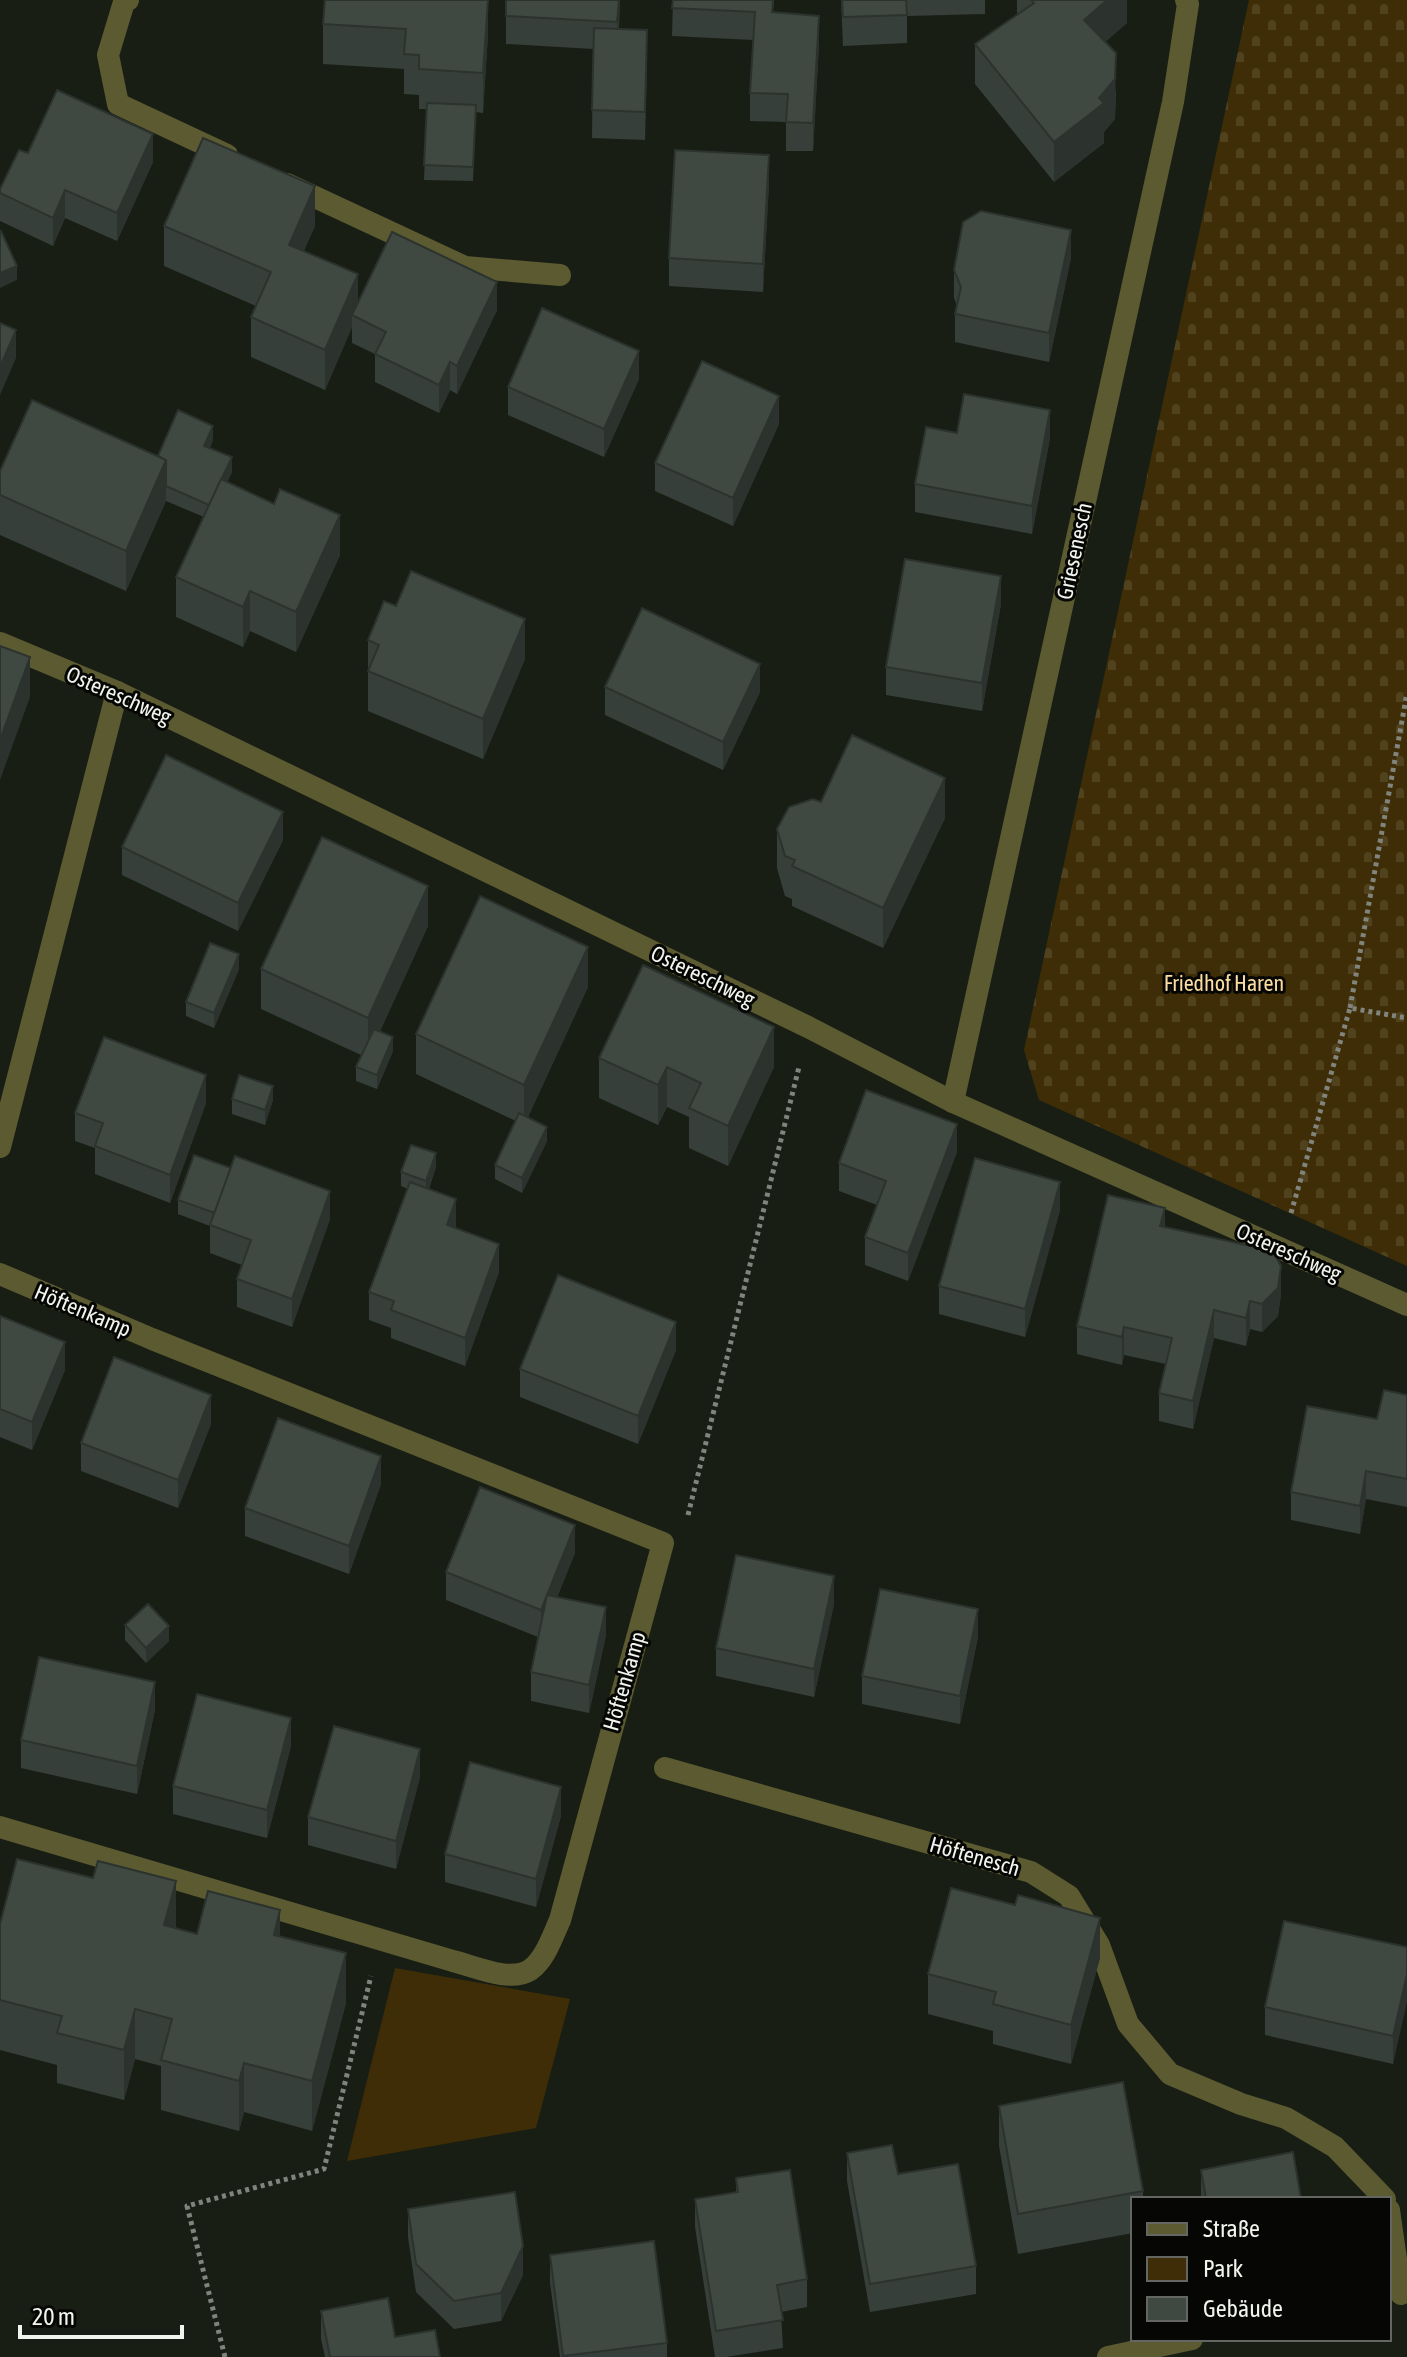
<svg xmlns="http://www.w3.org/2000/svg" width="1407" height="2357" viewBox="0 0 1407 2357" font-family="'Asap Condensed',sans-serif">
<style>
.cemetery{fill:url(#cemetery-stones)}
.park{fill:#3e2d06}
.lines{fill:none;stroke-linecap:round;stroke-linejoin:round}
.path{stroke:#80847c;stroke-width:5;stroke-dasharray:4 4;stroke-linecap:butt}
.minor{stroke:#5b5a30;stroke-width:22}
.wall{fill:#363f39}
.shaded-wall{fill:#2c332e}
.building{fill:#3f4942;stroke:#2c332e;stroke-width:2}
.labels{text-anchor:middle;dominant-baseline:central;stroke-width:6;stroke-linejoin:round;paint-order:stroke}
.street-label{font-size:22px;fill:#f1f5ee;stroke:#060704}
.park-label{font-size:22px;fill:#fcdda1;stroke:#060704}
</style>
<defs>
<pattern id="cemetery-stones" width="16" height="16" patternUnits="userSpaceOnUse" patternTransform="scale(2)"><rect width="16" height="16" fill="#3e2d06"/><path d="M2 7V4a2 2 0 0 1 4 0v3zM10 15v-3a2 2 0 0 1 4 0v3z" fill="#51421e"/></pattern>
</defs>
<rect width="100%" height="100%" fill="#191e15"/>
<polygon class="cemetery" points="1249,0 1407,0 1407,1266 1039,1100 1024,1050"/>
<polygon class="park" points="395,1968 570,1999 536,2128 347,2161"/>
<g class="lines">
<g class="path">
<polyline points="1350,1008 1407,693"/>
<polyline points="1291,1213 1350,1008 1407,1018"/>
<polyline points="688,1515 799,1067"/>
<polyline points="225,2357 187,2206 324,2169 371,1976"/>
</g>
<g class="minor">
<polyline points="128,0 124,2 108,55 118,104 227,155"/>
<polyline points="287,184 465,267 560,275"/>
<polyline points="0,643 117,692 808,1027 953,1102 1407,1305"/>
<polyline points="953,1102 1173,102 1188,4 1186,0"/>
<polyline points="0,1147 117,692"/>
<path d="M0,1274L152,1339L663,1543L560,1920C553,1935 545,1960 530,1970C510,1983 474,1966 453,1961L0,1827"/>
<polyline points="665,1768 1031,1872 1069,1896 1099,1945 1128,2024 1170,2074 1241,2104 1286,2118 1335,2147 1385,2199"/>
<polyline points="1389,2210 1401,2294"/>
<polyline points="1108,2357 1192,2339"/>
</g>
</g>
<g class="wall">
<polygon points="506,0 620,0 619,29 647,58 645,140 592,138 593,49 506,44"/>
<polygon points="673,0 774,0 773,12 819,44 813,151 786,151 786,122 750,121 750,93 753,40 672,36"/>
<polygon points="841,0 985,0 985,14 907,16 907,43 843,46"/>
<polygon points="1017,0 1127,0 1127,23 1105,42 1116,93 1115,119 1104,132 1104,143 1054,182 975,84 975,44 1017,15"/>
<polygon points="323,24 488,34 483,113 476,112 473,181 424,180 427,109 419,109 419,95 404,94 404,69 323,64"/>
<polygon points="28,153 153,162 117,241 65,218 53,246 0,221 0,189"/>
<polygon points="769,183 763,292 669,286 669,258"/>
<polygon points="164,226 315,226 303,251 358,304 497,310 457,394 450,390 439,413 375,382 375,354 352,343 352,327 325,390 251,357 251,317 256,306 164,266"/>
<polygon points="1071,258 1049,362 955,342 955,314 957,306 954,298 954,270"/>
<polygon points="639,379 604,457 508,415 508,387"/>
<polygon points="779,424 733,526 655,491 655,463"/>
<polygon points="957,433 1050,438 1032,534 915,512 915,484"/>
<polygon points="213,440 210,448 232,472 227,482 340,555 296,652 250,631 243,647 176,617 176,577 204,517 166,501 126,591 0,535 0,471 158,456"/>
<polygon points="1001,604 982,711 886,695 886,667"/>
<polygon points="368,640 525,659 483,759 368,711"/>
<polygon points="605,687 760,692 723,770 605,715"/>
<polygon points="821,802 945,818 883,948 792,906 792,899 785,896 777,868 777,829"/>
<polygon points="283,840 238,931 122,875 122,847"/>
<polygon points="428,926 380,1031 393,1051 377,1089 356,1081 356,1067 361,1055 261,1009 261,969"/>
<polygon points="239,969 214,1028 186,1016 186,1002"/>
<polygon points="588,987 528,1117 547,1141 522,1193 495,1179 495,1165 516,1121 416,1074 416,1034"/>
<polygon points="599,1058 774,1067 728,1166 689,1148 689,1117 667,1107 658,1125 599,1098"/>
<polygon points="232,1099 273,1100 265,1125 232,1114"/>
<polygon points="206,1103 170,1203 95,1174 95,1148 75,1141 75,1113"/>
<polygon points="957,1152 908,1281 865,1265 865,1237 877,1205 839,1191 839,1163"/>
<polygon points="436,1167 429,1189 456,1227 456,1228 499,1272 465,1366 391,1338 391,1328 369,1320 369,1292 408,1189 401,1186 401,1172"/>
<polygon points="178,1200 330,1219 292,1327 237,1307 237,1279 242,1265 210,1253 210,1226 178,1214"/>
<polygon points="1060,1210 1025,1337 939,1314 939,1286"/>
<polygon points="1165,1227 1281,1294 1278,1316 1262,1332 1250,1329 1246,1346 1214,1338 1193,1429 1159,1421 1159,1393 1166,1364 1124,1355 1122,1365 1077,1354 1077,1326"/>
<polygon points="0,1316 65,1370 32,1450 0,1437"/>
<polygon points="676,1350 638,1444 520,1397 520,1369"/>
<polygon points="1407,1395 1407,1507 1366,1499 1360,1534 1291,1520 1291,1492 1377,1419"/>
<polygon points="211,1424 178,1508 81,1471 81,1443"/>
<polygon points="381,1484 349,1574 245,1536 245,1508"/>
<polygon points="575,1553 557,1597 606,1635 589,1713 531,1701 531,1672 538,1637 446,1600 446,1572"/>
<polygon points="834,1604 814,1697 716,1676 716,1648"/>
<polygon points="125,1625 169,1641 146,1663 125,1640"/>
<polygon points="978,1637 960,1724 862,1704 862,1676"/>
<polygon points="155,1710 137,1794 21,1768 21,1740"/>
<polygon points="291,1746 267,1838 173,1814 173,1786"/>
<polygon points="420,1777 396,1869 308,1845 308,1817"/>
<polygon points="561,1816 536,1907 445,1882 445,1854"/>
<polygon points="0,1924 176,1928 197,1934 280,1937 346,2003 312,2131 244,2112 239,2131 161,2110 161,2066 135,2059 124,2100 57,2083 57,2065 0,2050"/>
<polygon points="1407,1947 1393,2064 1265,2035 1265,2007"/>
<polygon points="1100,1958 1071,2064 993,2044 993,2031 928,2014 928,1974"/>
<polygon points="999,2106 1143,2191 1143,2199 1133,2199 1133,2233 1018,2254 999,2146"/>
<polygon points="847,2153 898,2174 976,2266 976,2294 870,2312 847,2181"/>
<polygon points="1201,2170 1301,2199 1201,2199"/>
<polygon points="736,2178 807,2279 807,2307 781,2312 783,2348 726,2357 715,2357 695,2227 695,2199 736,2192"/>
<polygon points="408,2209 523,2275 501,2321 454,2329 416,2292 408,2237"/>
<polygon points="550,2255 667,2343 667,2357 560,2357 550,2283"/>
<polygon points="321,2311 395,2337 440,2357 325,2357 321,2339"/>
</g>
<g class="shaded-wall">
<polygon points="488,0 488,34 483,113 483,73"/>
<polygon points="619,0 620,0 617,50 617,22"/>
<polygon points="1107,0 1127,0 1127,23 1084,60 1084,20"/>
<polygon points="819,16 819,44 813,151 813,123"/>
<polygon points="1116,53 1115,119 1104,132 1104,143 1054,182 1054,142 1099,98"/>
<polygon points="153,134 153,162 117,241 117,213"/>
<polygon points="769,155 769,183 763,292 763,264"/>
<polygon points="315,186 315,226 289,285 289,245"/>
<polygon points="65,190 65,218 53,246 53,218"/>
<polygon points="1071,230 1071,258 1049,362 1049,333"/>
<polygon points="17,266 17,280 0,288 0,273"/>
<polygon points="358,274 358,314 352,315 352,327 325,390 325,350"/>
<polygon points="497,282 497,310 457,394 457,366"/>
<polygon points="16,330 16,358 0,395 0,367"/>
<polygon points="639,351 639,379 604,457 604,429"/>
<polygon points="450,362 450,390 439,413 439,385"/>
<polygon points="779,396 779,424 733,526 733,498"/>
<polygon points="1050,410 1050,438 1032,534 1032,506"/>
<polygon points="213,426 213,440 204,460 204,446"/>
<polygon points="232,457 232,472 211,520 211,505"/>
<polygon points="166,460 166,500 126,591 126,551"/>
<polygon points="340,515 340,555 296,652 296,612"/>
<polygon points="1001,576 1001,604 982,711 982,683"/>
<polygon points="250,591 250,631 243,647 243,607"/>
<polygon points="525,619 525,659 483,759 483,719"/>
<polygon points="30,657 30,697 0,780 0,740"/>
<polygon points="760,664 760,692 723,770 723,742"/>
<polygon points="945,778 945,818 883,948 883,908"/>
<polygon points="283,812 283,840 238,931 238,903"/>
<polygon points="428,886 428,926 368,1058 368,1018"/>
<polygon points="588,947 588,987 524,1125 524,1085"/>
<polygon points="239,954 239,969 214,1028 214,1013"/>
<polygon points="774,1027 774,1067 728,1166 728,1126"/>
<polygon points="393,1037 393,1051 377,1089 377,1075"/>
<polygon points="667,1067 667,1107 658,1125 658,1085"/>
<polygon points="206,1075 206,1103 170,1203 170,1175"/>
<polygon points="273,1086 273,1100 265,1125 265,1110"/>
<polygon points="957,1124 957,1152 908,1281 908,1253"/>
<polygon points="547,1127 547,1141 522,1193 522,1178"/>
<polygon points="436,1153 436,1167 426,1195 426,1181"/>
<polygon points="1060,1182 1060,1210 1025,1337 1025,1309"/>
<polygon points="330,1191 330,1219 292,1327 292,1299"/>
<polygon points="456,1199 456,1227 447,1253 447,1225"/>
<polygon points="1165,1208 1165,1236 1160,1226"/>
<polygon points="499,1244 499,1272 465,1366 465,1338"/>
<polygon points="1281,1266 1281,1294 1278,1316 1262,1332 1262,1304"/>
<polygon points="1250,1301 1250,1329 1246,1346 1246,1318"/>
<polygon points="1214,1310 1214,1338 1193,1429 1193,1401"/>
<polygon points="676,1322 676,1350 638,1444 638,1416"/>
<polygon points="1124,1327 1124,1355 1122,1365 1122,1337"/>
<polygon points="65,1342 65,1370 32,1450 32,1422"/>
<polygon points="211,1395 211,1424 178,1508 178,1480"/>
<polygon points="381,1456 381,1484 349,1574 349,1546"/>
<polygon points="1366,1471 1366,1499 1360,1534 1360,1506"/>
<polygon points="575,1525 575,1553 541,1638 541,1610"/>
<polygon points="834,1576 834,1604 814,1697 814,1669"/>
<polygon points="606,1607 606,1635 589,1713 589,1685"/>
<polygon points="978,1609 978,1637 960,1724 960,1696"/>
<polygon points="169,1626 169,1641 146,1663 146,1648"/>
<polygon points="155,1682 155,1710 137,1794 137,1766"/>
<polygon points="291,1718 291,1746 267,1838 267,1810"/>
<polygon points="420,1749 420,1777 396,1869 396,1841"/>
<polygon points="561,1787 561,1816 536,1907 536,1879"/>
<polygon points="176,1881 176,1930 164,1925"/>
<polygon points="280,1910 280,1959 274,1935"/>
<polygon points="1100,1918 1100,1958 1071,2064 1071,2025"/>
<polygon points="346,1953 346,2003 312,2131 312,2081"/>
<polygon points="1407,1974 1407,2002 1393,2064 1393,2036"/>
<polygon points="135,2009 135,2059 124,2100 124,2050"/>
<polygon points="244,2063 244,2112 239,2131 239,2081"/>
<polygon points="523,2246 523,2275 501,2321 501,2293"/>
</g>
<g class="building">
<polygon points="325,0 488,0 483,73 419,69 419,55 404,54 406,29 323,24"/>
<polygon points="506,0 619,0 617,22 506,16"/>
<polygon points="673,0 773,0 772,12 819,16 813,123 786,122 788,94 750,93 755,12 672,8"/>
<polygon points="842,0 906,0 907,15 843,17"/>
<polygon points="1031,0 1107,0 1084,20 1116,53 1115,79 1099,98 1104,103 1054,142 975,44 1034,3"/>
<polygon points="594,28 647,30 645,112 592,110"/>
<polygon points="57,90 153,134 117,213 65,190 53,218 0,193 0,189 19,150 28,153"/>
<polygon points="427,103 476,105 473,167 424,165"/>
<polygon points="203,138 315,186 289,245 358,274 325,350 251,317 271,272 164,226"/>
<polygon points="675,150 769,155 763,264 669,258"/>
<polygon points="981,211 1071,230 1049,333 955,314 961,287 954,270 963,222"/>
<polygon points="1,231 17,266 0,273 0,232"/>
<polygon points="392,232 497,282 457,366 450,362 439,385 375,354 386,332 352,315"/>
<polygon points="542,308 639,351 604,429 508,387"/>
<polygon points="0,323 16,330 0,367"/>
<polygon points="702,361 779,396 733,498 655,463"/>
<polygon points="964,394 1050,410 1032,506 915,484 926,427 957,433"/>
<polygon points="32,400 166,460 126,551 0,495 0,471"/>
<polygon points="178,410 213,426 204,446 232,457 209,505 166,486 166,460 158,456"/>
<polygon points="221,479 274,504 280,489 340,515 296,612 250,591 243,607 176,577"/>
<polygon points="905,559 1001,576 982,683 886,667"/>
<polygon points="411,571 525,619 483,719 368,671 379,645 368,640 384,601 396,606"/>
<polygon points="642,608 760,664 723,742 605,687"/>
<polygon points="0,646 30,657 0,740"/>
<polygon points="852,735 945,778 883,908 792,866 795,860 785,856 777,829 789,807 813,799 821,802"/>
<polygon points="166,755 283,812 238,903 122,847"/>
<polygon points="322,837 428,886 368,1018 261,969"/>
<polygon points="480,896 588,947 524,1085 416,1034"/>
<polygon points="210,943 239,954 214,1013 186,1002"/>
<polygon points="643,965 774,1027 728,1126 689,1108 701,1083 667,1067 658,1085 599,1058"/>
<polygon points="374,1029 393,1037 377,1075 356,1067"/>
<polygon points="104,1037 206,1075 170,1175 95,1146 103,1123 75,1113"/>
<polygon points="239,1075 273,1086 265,1110 232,1099"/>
<polygon points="866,1090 957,1124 908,1253 865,1237 886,1181 839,1163"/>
<polygon points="519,1113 547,1127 522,1178 495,1165"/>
<polygon points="411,1145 436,1153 426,1181 401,1172"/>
<polygon points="194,1155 231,1168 215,1213 178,1200"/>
<polygon points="235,1156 330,1191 292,1299 237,1279 251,1240 210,1225"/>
<polygon points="975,1158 1060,1182 1025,1309 939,1286"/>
<polygon points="410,1182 456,1199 447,1225 499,1244 465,1338 391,1310 394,1301 369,1292"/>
<polygon points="1108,1195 1165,1208 1160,1226 1273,1251 1281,1266 1278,1288 1262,1304 1250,1301 1246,1318 1214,1310 1193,1401 1159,1393 1172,1338 1124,1327 1122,1337 1077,1326"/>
<polygon points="558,1275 676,1322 638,1416 520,1369"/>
<polygon points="0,1316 65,1342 32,1422 0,1409"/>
<polygon points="114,1357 211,1395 178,1480 81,1443"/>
<polygon points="1384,1390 1407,1395 1407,1479 1366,1471 1360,1506 1291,1492 1307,1406 1377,1419"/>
<polygon points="278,1418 381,1456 349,1546 245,1508"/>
<polygon points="480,1487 575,1525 541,1610 446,1572"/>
<polygon points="736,1555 834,1576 814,1669 716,1648"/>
<polygon points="880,1589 978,1609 960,1696 862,1676"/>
<polygon points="547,1595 606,1607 589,1685 531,1672"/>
<polygon points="148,1604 169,1626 146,1648 125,1625"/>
<polygon points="39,1657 155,1682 137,1766 21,1740"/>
<polygon points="197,1694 291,1718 267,1810 173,1786"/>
<polygon points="334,1726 420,1749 396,1841 308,1817"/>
<polygon points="470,1762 561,1787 536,1879 445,1854"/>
<polygon points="17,1859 93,1878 98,1861 176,1881 164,1925 197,1934 208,1891 280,1910 274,1935 346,1953 312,2081 244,2063 239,2081 161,2060 172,2019 135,2009 124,2050 57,2033 62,2016 0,2000 0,1924"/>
<polygon points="951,1888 1015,1905 1018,1895 1100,1918 1071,2025 993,2004 996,1992 928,1974"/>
<polygon points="1284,1921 1407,1947 1407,1974 1393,2036 1265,2007"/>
<polygon points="1123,2082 1143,2191 1018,2214 999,2106"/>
<polygon points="892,2145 898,2174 958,2164 976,2266 870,2284 847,2153"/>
<polygon points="1293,2152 1301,2199 1206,2199 1201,2170"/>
<polygon points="790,2170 807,2279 777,2285 783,2320 716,2331 695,2199 738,2192 736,2178"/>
<polygon points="515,2192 523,2246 501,2293 454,2301 416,2264 408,2209"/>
<polygon points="654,2241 667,2343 563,2356 550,2255"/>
<polygon points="388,2298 395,2337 435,2330 440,2357 330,2357 321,2311"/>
</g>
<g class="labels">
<g class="street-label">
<text transform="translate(1074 551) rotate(-78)">Griesenesch</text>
<text transform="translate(119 695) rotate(24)">Ostereschweg</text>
<text transform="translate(703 976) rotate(26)">Ostereschweg</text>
<text transform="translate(1289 1252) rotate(24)">Ostereschweg</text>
<text transform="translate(83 1310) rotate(23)">Höftenkamp</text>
<text transform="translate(624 1681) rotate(-74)">Höftenkamp</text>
<text transform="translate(975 1856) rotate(16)">Höftenesch</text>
</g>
<g class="park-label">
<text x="1224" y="983">Friedhof Haren</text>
</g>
</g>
<rect x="1131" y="2197" width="260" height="144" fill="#060704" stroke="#646662" stroke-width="2"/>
<rect x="1147" y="2223" width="40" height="12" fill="#5b5a30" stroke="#646662" stroke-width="2"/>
<text x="1203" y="2237" font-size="24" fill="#f1f5ee">Straße</text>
<rect x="1147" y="2257" width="40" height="24" fill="#3e2d06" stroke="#646662" stroke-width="2"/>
<text x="1203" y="2277" font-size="24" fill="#f1f5ee">Park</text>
<rect x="1147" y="2297" width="40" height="24" fill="#3f4942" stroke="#646662" stroke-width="2"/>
<text x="1203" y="2317" font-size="24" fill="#f1f5ee">Gebäude</text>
<path d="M20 2325v12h162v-12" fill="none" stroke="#f1f5ee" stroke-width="4"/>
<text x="32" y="2325" font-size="24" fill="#f1f5ee" stroke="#060704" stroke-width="6" paint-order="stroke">20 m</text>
</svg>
